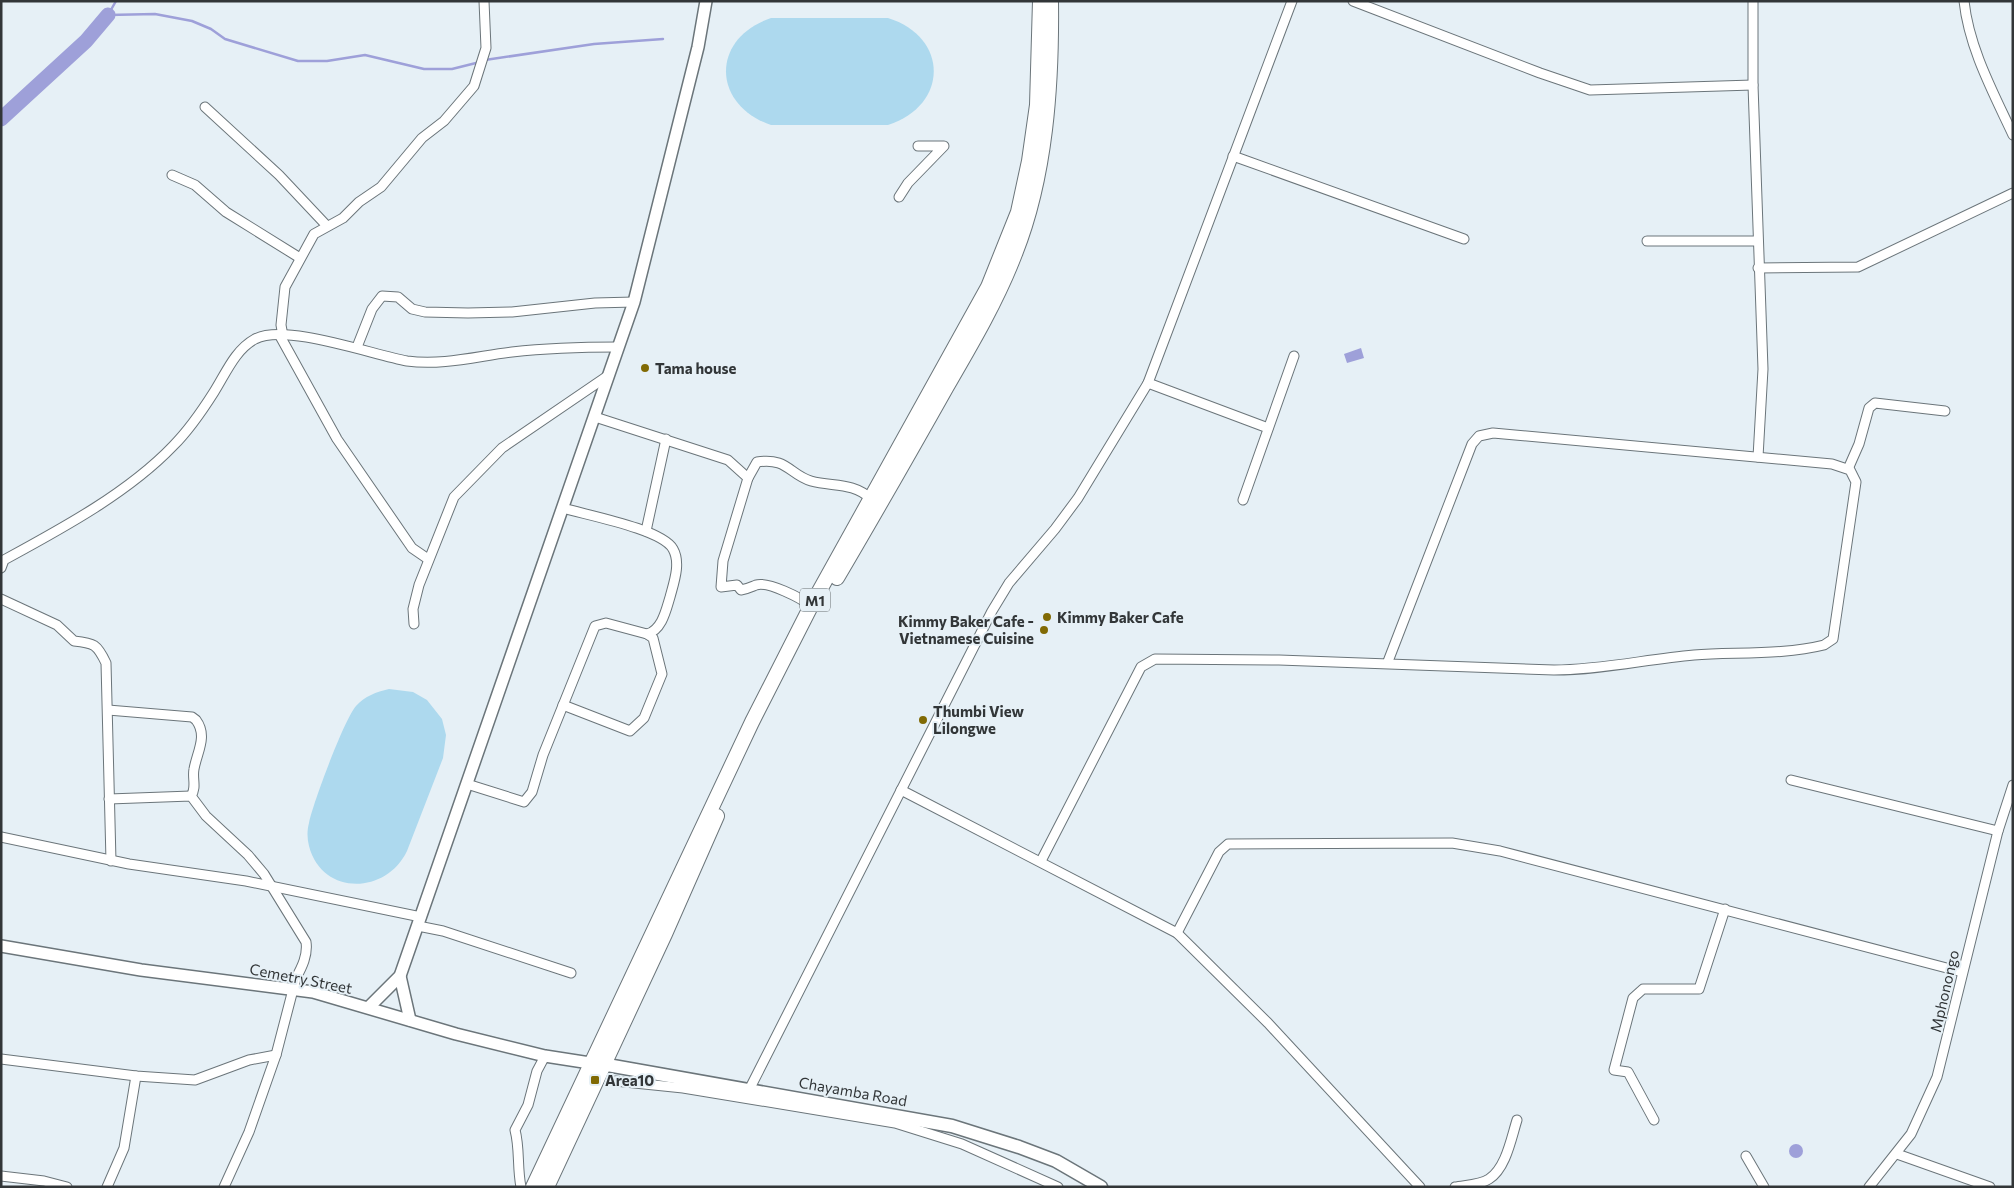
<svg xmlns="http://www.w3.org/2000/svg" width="2014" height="1188" viewBox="0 0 2014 1188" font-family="Commissioner,sans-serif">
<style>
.green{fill:#add9ee}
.water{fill:#9ea0d9}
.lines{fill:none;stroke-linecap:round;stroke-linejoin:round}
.stream{stroke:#9ea0d9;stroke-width:2.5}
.river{stroke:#9ea0d9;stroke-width:15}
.minor-casing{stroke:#6b757a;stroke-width:11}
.tertiary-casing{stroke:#6b757a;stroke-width:14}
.secondary-casing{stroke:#6b757a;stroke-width:15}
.trunk-casing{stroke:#6b757a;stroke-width:16}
.minor{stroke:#fff;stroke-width:9}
.tertiary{stroke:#fff;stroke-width:11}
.secondary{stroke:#fff;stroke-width:12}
.trunk{stroke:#fff;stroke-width:14}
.poi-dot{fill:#816a04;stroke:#e6f0f6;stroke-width:2}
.labels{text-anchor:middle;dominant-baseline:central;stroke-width:4;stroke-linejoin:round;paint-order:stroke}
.shield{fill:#e6f0f6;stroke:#686e71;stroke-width:1}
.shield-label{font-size:14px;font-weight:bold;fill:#323638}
.poi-label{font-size:15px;font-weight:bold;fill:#323638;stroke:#e6f0f6;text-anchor:start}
.street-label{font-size:15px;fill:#323638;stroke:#e6f0f6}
</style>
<rect width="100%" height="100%" fill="#e6f0f6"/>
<g class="green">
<path d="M771,18H888C949,37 949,105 888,125H771C711,104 711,38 771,18Z"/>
<path d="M389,689L413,692L427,700L442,719L446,735L443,758L407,851C386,895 322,896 309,846C307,838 307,830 309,823C313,803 344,720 356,706C365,696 376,692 389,689Z"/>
</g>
<g class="water">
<polygon points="1361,348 1364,358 1347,363 1344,354"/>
<circle cx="1796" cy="1151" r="7"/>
</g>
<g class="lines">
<g class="stream">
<polyline points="108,15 155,14 192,21 211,29 225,39 298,61 327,61 365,55 424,69 452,69 480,62"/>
<polyline points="108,15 116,1"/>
<polyline points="485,60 594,44 663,39"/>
</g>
<polyline class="river" points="1,119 86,41 108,15"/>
<g class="minor-casing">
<g id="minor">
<polyline points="1353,1 1540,73 1590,90 1753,85"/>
<polyline points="1753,1 1753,85 1763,369 1758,457"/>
<path d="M1964,1C1969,48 1993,92 2013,135"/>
<polyline points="205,107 279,175 327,226"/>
<polyline points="1233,156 1464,239"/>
<polyline points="172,175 195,185 226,212 300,258"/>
<polyline points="899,197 908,183 944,146 918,146"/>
<polyline points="1647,241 1757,241"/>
<polyline points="1758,268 1858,267 2013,193"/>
<polyline points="280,336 337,439 412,548 428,559"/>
<polyline points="283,336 281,325 285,287 314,234 343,218 359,202 381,187 422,138 444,121 474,86 486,48 484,1"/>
<polyline points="357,347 372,309 382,296 398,297 412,309 425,312 468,313 512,312 595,303 634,302"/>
<polyline points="1148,383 1268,428"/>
<path d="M595,417L728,460L748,478L723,561L721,587L737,585L741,590C747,589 751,587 756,585C768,581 801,598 811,606"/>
<polyline points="1848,469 1859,444 1869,408 1875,403 1945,411"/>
<path d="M748,478L757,462C787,457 790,475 811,481C833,487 853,482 871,499"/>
<polyline points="1243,500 1294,356"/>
<polyline points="646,531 666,439"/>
<path d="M1,568L4,560C61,529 128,493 173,446C189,430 202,411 214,392C226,373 235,350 255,339C286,323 373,355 407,361C442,366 478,356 512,352C548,348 582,347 618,347"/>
<path d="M1,599L57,625L74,641C94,643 97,644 106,663L111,861"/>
<polyline points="414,624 413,609 419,585 454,497 502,448 609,375"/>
<polyline points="563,705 630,731 644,718 662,674 653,638 647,634"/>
<path d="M108,710L192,717L196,720C208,736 197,752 194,769C192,779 197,787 191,796"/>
<polyline points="1791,780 1998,831"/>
<path d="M467,784L524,802L532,792L543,755L595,626L606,623L647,634C662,630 666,610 670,597C674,582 681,563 673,549C662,529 586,515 563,508"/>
<polyline points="901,790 1177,933 1268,1023 1420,1187"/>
<path d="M109,799L191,796L206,816L248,855L264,874L306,942C308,955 302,967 296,978L276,1055L249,1132L224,1187"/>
<polyline points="1,837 129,864 246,881 421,917"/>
<path d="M1041,861L1141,667L1155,659L1279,660L1554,670C1601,670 1647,659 1694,655C1736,652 1784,655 1824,645L1833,639L1834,632L1856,482L1850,470L1832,464L1493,433L1479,436L1472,444L1387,664"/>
<polyline points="418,926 443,931 571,973"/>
<polyline points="1177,933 1219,852 1228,844 1452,843 1500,851 1962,972"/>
<polyline points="1,1059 136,1076 195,1080 249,1060 276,1055"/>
<polyline points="615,1081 683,1088 895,1123 962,1144 1058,1187"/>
<polyline points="749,1090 992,611 1009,583 1055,529 1078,498 1148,383 1292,1"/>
<polyline points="1654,1120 1628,1072 1614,1070 1633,998 1643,989 1699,989 1725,909"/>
<polyline points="1897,1154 1990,1187"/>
<polyline points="1746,1156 1764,1187"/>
<polyline points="1,1176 44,1181 67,1187"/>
<polyline points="107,1187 124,1148 136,1076"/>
<path d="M521,1187C517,1167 520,1149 515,1130L528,1105L537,1071L545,1056"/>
<path d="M1455,1187C1465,1185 1480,1185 1489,1179C1506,1168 1511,1139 1517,1120"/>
<polyline points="1869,1187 1911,1134 1937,1077 1998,831 2013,785"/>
</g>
</g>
<g class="tertiary-casing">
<g id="tertiary">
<polyline points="1,946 141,970 313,992 456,1034 545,1056 590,1063"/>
<polyline points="400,976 410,1020"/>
<polyline points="369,1007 400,976 634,302 698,47 706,1"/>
</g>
</g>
<g class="secondary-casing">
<polyline id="secondary" points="596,1063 952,1126 1019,1147 1056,1161 1101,1187"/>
</g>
<g class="trunk-casing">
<g id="trunk">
<path d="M837,578C874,515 910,452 946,388C971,345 997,301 1015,254C1046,176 1052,85 1051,1"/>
<polyline points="533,1187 752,722 811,606 988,287 1018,212 1029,161 1037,105 1040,1"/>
<polyline points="547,1187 665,934 717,816"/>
</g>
</g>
<use href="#minor" class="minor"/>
<use href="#tertiary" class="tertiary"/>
<use href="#secondary" class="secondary"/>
<use href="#trunk" class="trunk"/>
</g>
<g class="poi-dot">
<circle cx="645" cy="368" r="5"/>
<circle cx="1047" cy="617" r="5"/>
<circle cx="1044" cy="630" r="5"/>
<circle cx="923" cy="720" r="5"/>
<rect x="590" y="1075" width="10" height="10" rx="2.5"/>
</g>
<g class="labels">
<rect class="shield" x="800" y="588.5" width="30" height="23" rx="4"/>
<g class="shield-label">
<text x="815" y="600">M1</text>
</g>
<g class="poi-label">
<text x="655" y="368">Tama house</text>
<text x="1057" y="617">Kimmy Baker Cafe</text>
<text x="1034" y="621" text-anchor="end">Kimmy Baker Cafe -<tspan x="1034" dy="17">Vietnamese Cuisine</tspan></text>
<text x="933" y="711">Thumbi View<tspan x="933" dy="17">Lilongwe</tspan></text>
<text x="605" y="1080">Area10</text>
</g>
<g class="street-label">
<text transform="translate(301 978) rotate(11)">Cemetry Street</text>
<text transform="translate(1944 991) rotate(-77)">Mphonongo</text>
<text transform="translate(853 1091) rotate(10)">Chayamba Road</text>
</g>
</g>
<rect width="2014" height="1188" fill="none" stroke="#323638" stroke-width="5"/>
</svg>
